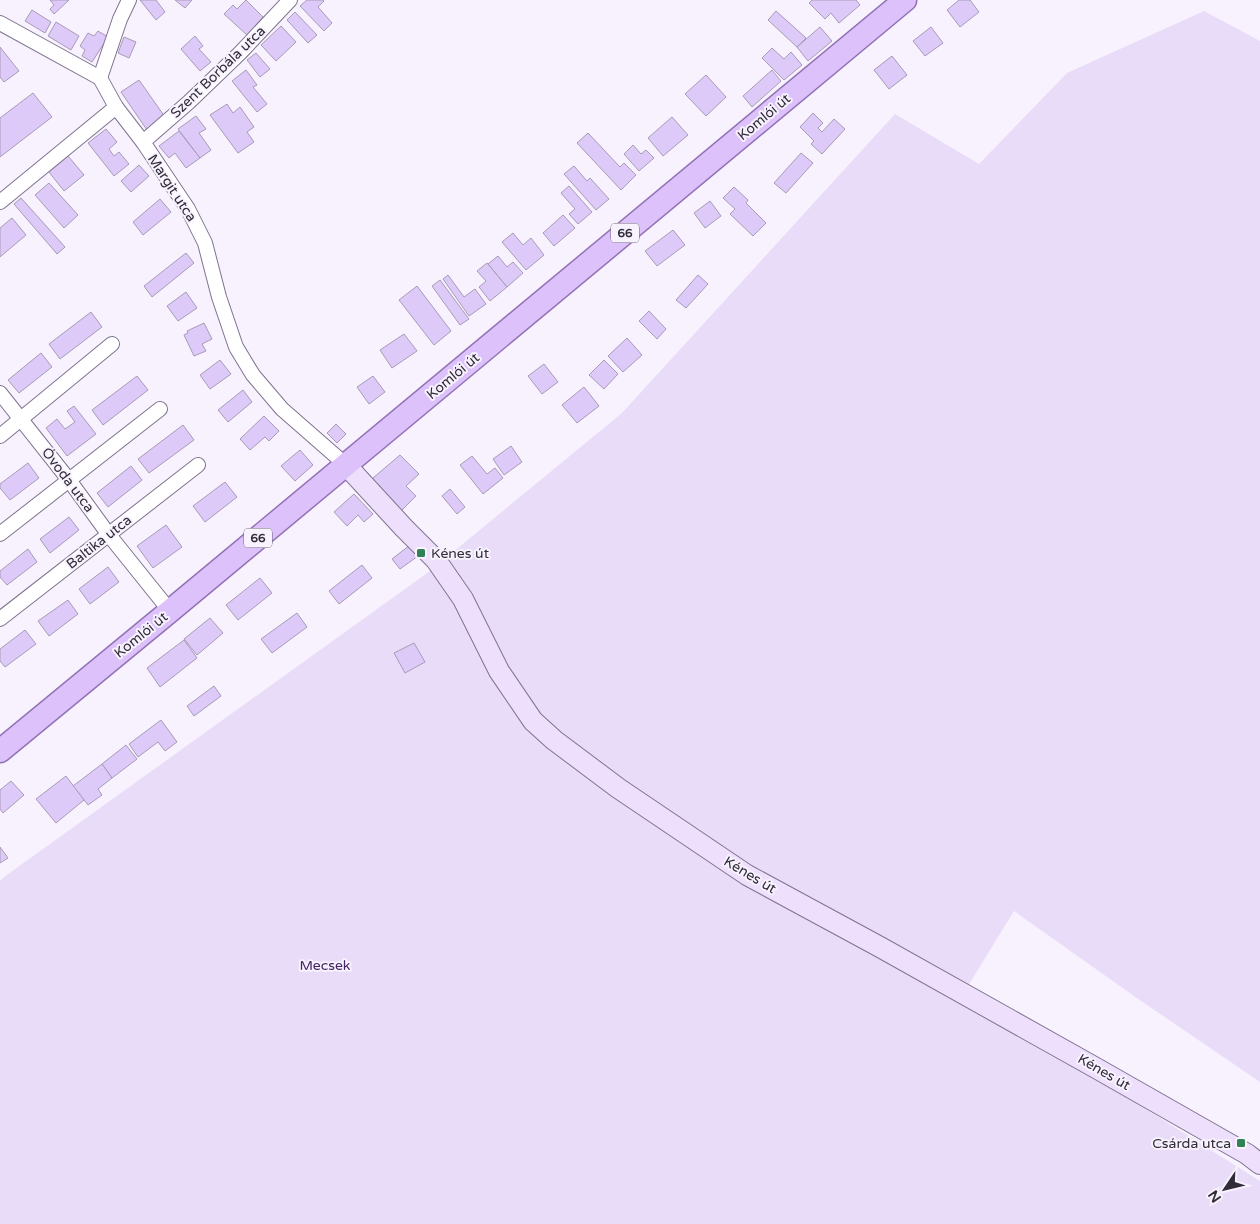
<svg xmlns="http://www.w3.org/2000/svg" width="1260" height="1224" viewBox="0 0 1260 1224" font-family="'Varela Round',sans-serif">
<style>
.green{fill:#e9dcf9}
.building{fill:#decaf8;stroke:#a79bb7}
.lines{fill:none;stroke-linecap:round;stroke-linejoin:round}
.street-casing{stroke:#7f738e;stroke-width:16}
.secondary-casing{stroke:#7f738e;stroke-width:22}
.primary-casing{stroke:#9272b5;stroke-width:25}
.street{stroke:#fff;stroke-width:14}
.secondary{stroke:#eee0fd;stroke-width:20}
.primary{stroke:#ddc1fb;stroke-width:22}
.poi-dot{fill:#308254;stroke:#f7f2fe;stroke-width:2}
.labels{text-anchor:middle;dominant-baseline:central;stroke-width:4;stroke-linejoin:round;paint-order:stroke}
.shield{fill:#f7f2fe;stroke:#6c6773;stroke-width:1}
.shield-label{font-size:12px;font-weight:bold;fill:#312c37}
.street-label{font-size:14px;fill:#312c37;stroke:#f7f2fe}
.poi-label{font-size:14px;fill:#312c37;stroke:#f7f2fe;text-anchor:start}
.park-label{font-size:14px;fill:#462365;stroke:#f7f2fe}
</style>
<rect width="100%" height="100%" fill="#f7f2fe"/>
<polygon class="green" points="1204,11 1260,41 1260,1082 1134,996 1014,911 963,994 1260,1181 1260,1224 0,1224 0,881 4,877 430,571 622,413 895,114 979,164 1067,73"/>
<g class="building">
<polygon points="50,0 69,0 54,14 50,9 54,5"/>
<polygon points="140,0 156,0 165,12 156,20"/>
<polygon points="175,0 192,0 185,8"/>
<polygon points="246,0 263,17 247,35 224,14 233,5 237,9"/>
<polygon points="307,0 323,0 324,1 318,7 332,23 324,31 300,6"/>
<polygon points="812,0 856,0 860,5 839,23 831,13 825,19 809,3"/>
<polygon points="959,0 970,0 979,12 960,27 947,10"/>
<polygon points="32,10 51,22 45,33 25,21"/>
<polygon points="776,11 806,38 797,47 768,20"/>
<polygon points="295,12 317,35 308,43 287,20"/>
<polygon points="56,22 79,36 71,50 48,36"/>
<polygon points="281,26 296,42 276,61 261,45"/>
<polygon points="820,27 832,41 808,61 797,47"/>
<polygon points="931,27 943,43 925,56 913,41"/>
<polygon points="98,31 108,37 92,62 82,56 85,50 80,46 88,33 94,36"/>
<polygon points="195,36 203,46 199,49 211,62 200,71 181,49"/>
<polygon points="124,37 136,42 129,58 118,53"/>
<polygon points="0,47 19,71 4,82 0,77"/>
<polygon points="772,48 784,59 791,52 802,65 784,80 762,58"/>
<polygon points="256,53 270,69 260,77 247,60"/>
<polygon points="892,56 907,75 889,89 874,70"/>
<polygon points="246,70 257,85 253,87 267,104 257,112 232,81"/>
<polygon points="772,70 781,81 752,107 743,96"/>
<polygon points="706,75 726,97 706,116 685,94"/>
<polygon points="139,80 165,117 147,130 121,92"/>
<polygon points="33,93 52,117 0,157 0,118"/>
<polygon points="227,104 233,113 240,107 254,127 247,132 254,142 238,153 210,115"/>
<polygon points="813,113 823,123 818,128 822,132 834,119 845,129 822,154 811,144 814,141 800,127"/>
<polygon points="196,116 206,129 199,133 211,150 200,158 178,129"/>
<polygon points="672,117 688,135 663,156 648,138"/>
<polygon points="106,129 117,142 109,149 114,156 119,152 129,164 114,176 88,143"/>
<polygon points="179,131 200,158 186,168 175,153 169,158 159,146"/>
<polygon points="588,133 620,167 624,163 636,175 621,190 577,143"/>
<polygon points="633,145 641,154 646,150 654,158 639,171 624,154"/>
<polygon points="801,153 813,163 786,193 774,183"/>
<polygon points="68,156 84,175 64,191 49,172"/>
<polygon points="139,165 149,176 131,192 121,181"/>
<polygon points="574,166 587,181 590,178 609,199 596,210 564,174"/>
<polygon points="49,183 78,215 64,228 35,195"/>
<polygon points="569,186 592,212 578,224 569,214 575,209 561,193"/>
<polygon points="734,187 748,200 746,203 766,223 753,236 730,214 735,209 723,198"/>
<polygon points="21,198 65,247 57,254 14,204"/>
<polygon points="160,199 171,212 143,235 133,222"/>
<polygon points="710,201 721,216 705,228 694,213"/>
<polygon points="563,215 575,228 554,246 543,233"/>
<polygon points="12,218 26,235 0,257 0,228"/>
<polygon points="673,230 685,245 657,266 645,251"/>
<polygon points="513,233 523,245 531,238 544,255 526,270 502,242"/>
<polygon points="186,253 194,263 152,297 144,286"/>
<polygon points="498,256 507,267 513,262 523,273 507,287 488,264"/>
<polygon points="487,263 507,287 490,301 479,287 486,281 477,271"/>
<polygon points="448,275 464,297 475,289 486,304 469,316 443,279"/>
<polygon points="698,275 708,284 686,308 676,300"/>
<polygon points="440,280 469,319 460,325 432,286"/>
<polygon points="417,286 451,331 434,345 399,300"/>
<polygon points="186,292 197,308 178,321 167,306"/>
<polygon points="649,311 666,329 657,339 639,321"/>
<polygon points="91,312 102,327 60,359 49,344"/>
<polygon points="204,323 212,339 202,344 206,351 194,356 184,335 188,333 187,331"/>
<polygon points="404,334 417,351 392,368 380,350"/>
<polygon points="627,338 642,355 623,372 608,356"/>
<polygon points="41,353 52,367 19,393 8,380"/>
<polygon points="220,360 231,374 210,389 200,375"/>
<polygon points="604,360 618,374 604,389 589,375"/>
<polygon points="544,364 558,382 542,394 528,376"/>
<polygon points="137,376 148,390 103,425 92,410"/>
<polygon points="373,376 385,392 369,404 357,387"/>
<polygon points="584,387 599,406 577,423 562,405"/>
<polygon points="243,390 252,402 228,422 218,410"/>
<polygon points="74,406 96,434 67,456 46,428 57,419 65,429 75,422 67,411"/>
<polygon points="264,416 279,431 269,441 265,437 250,450 240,439"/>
<polygon points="336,424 346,434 337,443 327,433"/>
<polygon points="183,425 194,440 149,473 138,459"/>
<polygon points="511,446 522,462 504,475 493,459"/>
<polygon points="300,450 313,465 295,481 281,466"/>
<polygon points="400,455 419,474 406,486 416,496 400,512 372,484 373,478"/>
<polygon points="472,456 487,474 495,468 503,478 483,494 460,465"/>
<polygon points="28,463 39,478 10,500 0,488 0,484"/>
<polygon points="131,466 142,480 108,507 97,493"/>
<polygon points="225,482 237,497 205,522 193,506"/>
<polygon points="450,489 465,507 457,514 442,496"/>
<polygon points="354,494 373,514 364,522 358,515 347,526 334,512"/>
<polygon points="69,517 79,530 50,553 40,539"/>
<polygon points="166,525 182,547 153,568 137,546"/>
<polygon points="410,545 418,556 400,569 392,559"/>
<polygon points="28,549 37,562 7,585 0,577 0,571"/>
<polygon points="362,565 372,578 339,604 329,591"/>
<polygon points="108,567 119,582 90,604 79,589"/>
<polygon points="260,578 272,593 238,620 226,605"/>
<polygon points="68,600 78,614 49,636 38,621"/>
<polygon points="297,613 307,627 272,653 261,639"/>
<polygon points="210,618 223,633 197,655 184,639"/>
<polygon points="25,630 36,644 5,667 0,661 0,649"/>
<polygon points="184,640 197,658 160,687 147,668"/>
<polygon points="414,643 425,662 405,673 394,653"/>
<polygon points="214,686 221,696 194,716 187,706"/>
<polygon points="161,720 177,742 165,751 158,742 138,757 129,744"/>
<polygon points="126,745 137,759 112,778 102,764"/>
<polygon points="102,764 112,778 98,789 102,795 88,805 73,786"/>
<polygon points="66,776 84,800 56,823 36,799"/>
<polygon points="11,781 24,795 3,813 0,809 0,790"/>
<polygon points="0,847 8,858 0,863"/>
</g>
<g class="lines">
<g class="street-casing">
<g id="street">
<polyline points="0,23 100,78 116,107 143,142 188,209 205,243 219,297 236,347 253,375 282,409 346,465"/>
<polyline points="100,78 120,19 129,0"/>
<polyline points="143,142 189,102 240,53 290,0"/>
<polyline points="0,202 116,107"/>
<polyline points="0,393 69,480 109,535 170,611"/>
<polyline points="0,436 112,344"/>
<polyline points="0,534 160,409"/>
<polyline points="0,619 198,465"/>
</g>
</g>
<g class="secondary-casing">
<polyline id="secondary" points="346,465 404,528 436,560 463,599 499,671 533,721 554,740 618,788 747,875 880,947 1096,1068 1247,1154 1260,1164"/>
</g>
<g class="primary-casing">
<polyline id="primary" points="0,751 170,611 905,0"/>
</g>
<use href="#street" class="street"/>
<use href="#secondary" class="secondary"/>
<use href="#primary" class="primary"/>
</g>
<g class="poi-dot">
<rect x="416" y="548" width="10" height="10" rx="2.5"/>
<rect x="1236" y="1138" width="10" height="10" rx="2.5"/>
</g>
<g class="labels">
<g class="shield">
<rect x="611" y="223.5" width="28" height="19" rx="4"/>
<rect x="244" y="528.5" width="28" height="19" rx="4"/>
</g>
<g class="shield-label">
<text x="625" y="233">66</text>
<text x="258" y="538">66</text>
</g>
<g class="street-label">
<text transform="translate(218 72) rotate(-44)">Szent Borbála utca</text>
<text transform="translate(764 117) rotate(-40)">Komlói út</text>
<text transform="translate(172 188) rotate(57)">Margit utca</text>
<text transform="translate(453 376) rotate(-40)">Komlói út</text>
<text transform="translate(68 480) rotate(53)">Óvoda utca</text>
<text transform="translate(99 542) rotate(-38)">Baltika utca</text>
<text transform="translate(141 635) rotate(-39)">Komlói út</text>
<text transform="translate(750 875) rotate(31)">Kénes út</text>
<text transform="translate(1104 1072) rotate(30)">Kénes út</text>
</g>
<g class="poi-label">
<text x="431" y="553">Kénes út</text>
<text x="1231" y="1143" text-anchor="end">Csárda utca</text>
</g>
<g class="park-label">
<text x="325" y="965">Mecsek</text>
</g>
</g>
<g transform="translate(1225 1189) rotate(235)" stroke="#f7f2fe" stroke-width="4" paint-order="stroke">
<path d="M0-4L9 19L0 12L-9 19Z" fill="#312c37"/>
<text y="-8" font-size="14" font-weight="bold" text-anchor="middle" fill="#312c37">N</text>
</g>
</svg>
